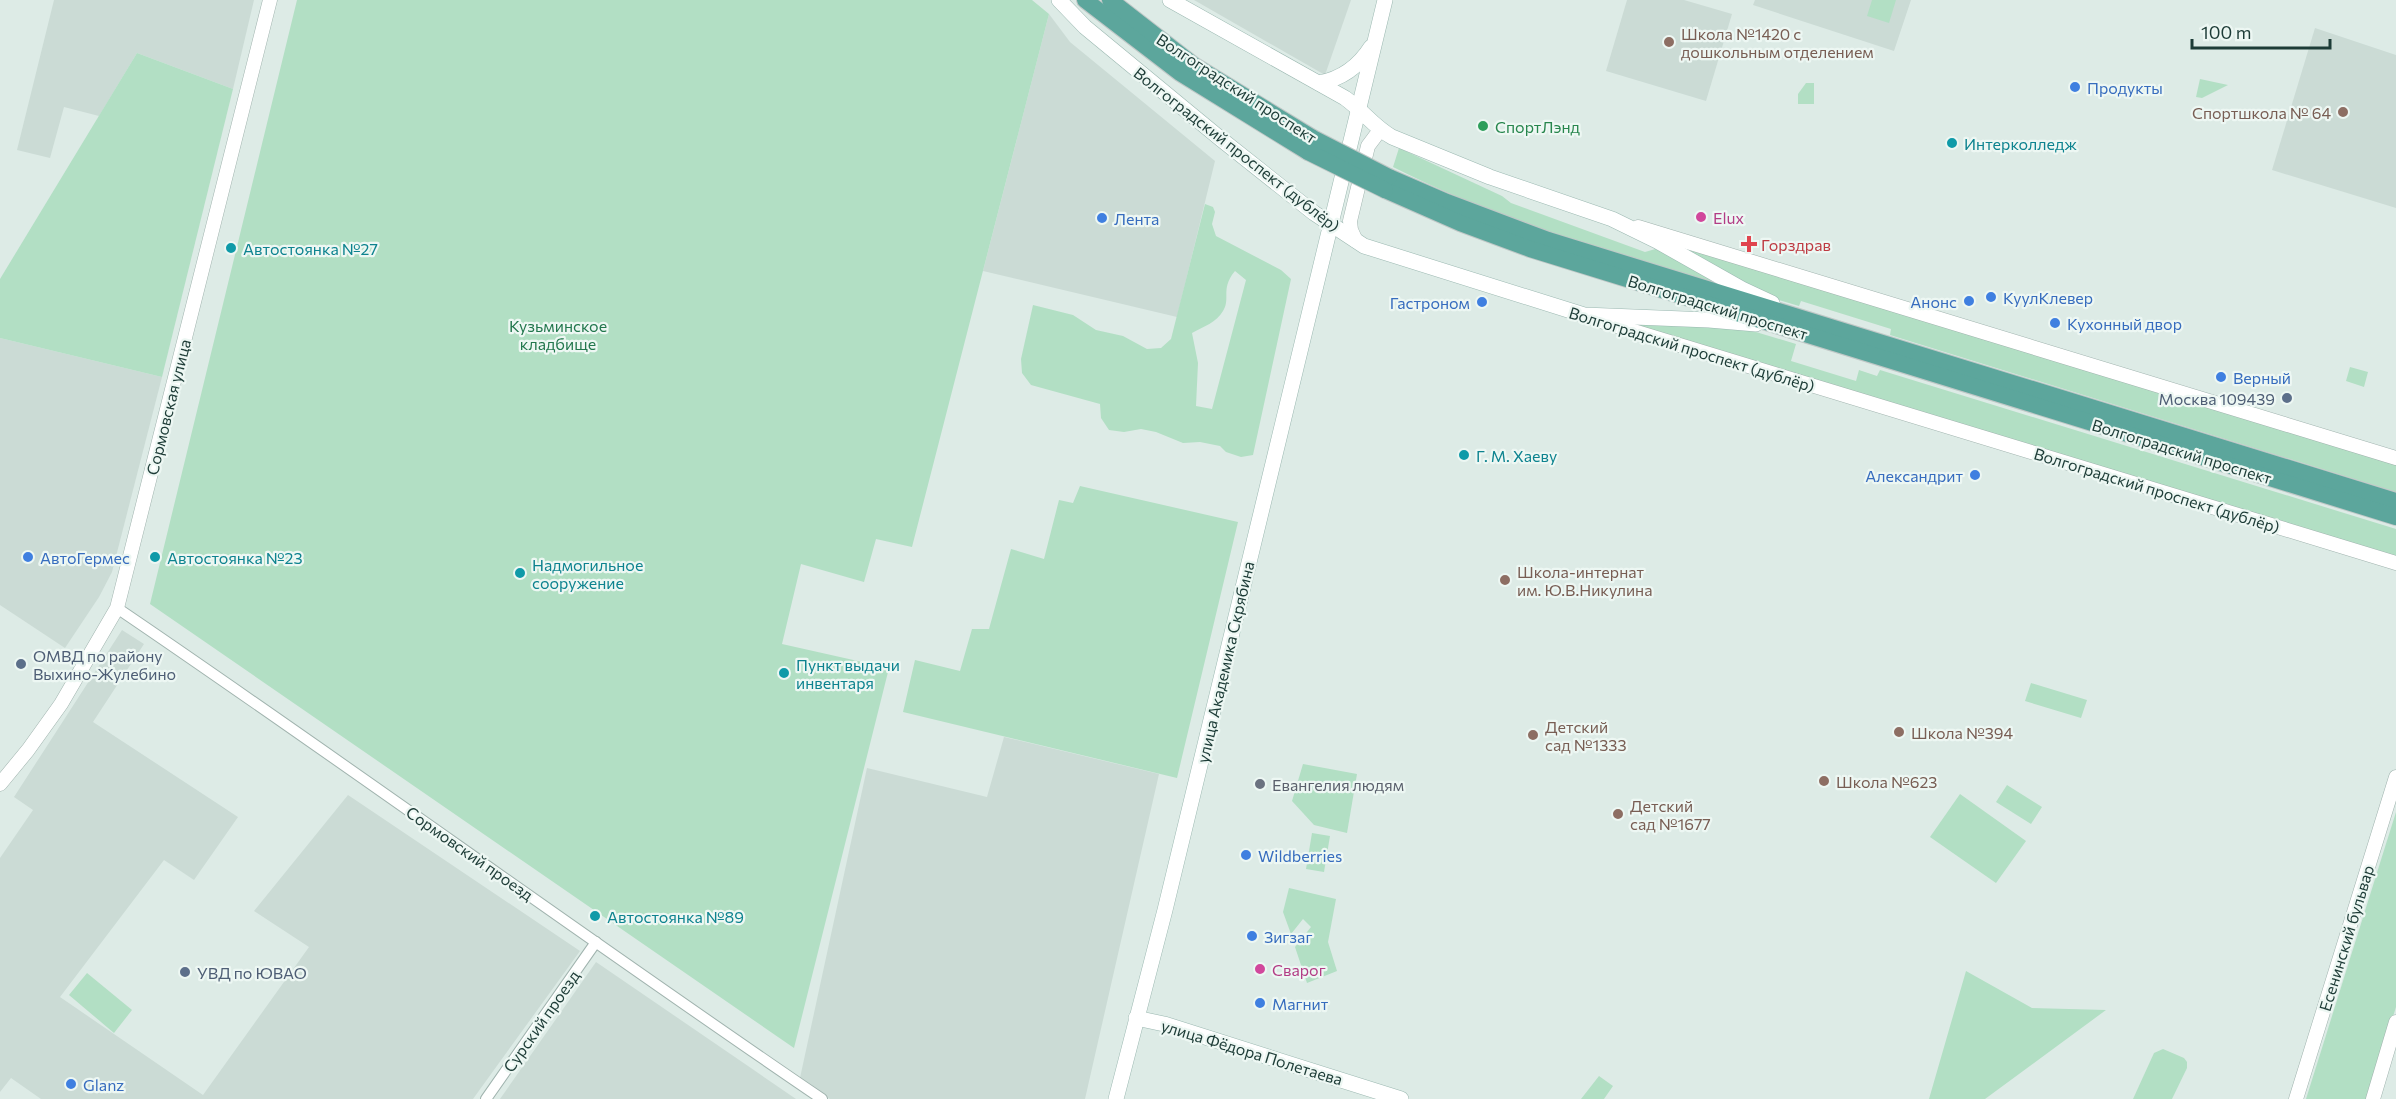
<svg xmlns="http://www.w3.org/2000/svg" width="2396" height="1099" viewBox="0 0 2396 1099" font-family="Commissioner,sans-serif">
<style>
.built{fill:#cbdbd5}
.green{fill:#b2dfc4;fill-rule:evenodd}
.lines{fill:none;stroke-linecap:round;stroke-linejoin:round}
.minor-casing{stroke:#a0b3ae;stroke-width:12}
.tertiary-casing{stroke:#a0b3ae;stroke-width:15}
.secondary-casing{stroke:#9bb8b1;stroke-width:16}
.primary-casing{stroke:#c0c8c7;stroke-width:18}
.minor{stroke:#fff;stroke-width:10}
.tertiary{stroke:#fff;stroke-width:14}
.secondary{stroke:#fff;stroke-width:15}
.primary{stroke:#5ca69c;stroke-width:16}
.primary-bridge-casing{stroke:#c0c8c7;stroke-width:18;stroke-linecap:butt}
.primary-bridge{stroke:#5ca69c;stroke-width:16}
.education-dot{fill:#8d6e63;stroke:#edf7f3;stroke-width:2}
.shop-dot{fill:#3f7fe0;stroke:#edf7f3;stroke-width:2}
.leisure-dot{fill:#2e9e5b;stroke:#edf7f3;stroke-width:2}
.culture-dot{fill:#0f9aa8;stroke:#edf7f3;stroke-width:2}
.hotel-dot{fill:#d1479c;stroke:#edf7f3;stroke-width:2}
.health-dot{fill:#e0444e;stroke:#edf7f3;stroke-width:2}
.service-dot{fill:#5c6f8a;stroke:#edf7f3;stroke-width:2}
.worship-dot{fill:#6b7280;stroke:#edf7f3;stroke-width:2}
.labels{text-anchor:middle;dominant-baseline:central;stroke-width:4.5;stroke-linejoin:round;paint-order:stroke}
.education-label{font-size:16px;fill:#785e54;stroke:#edf7f3;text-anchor:start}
.shop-label{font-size:16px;fill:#366cbe;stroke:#edf7f3;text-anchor:start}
.street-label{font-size:16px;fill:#1d3c37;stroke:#edf7f3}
.leisure-label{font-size:16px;fill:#27864d;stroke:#edf7f3;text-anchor:start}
.culture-label{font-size:16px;fill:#0d838f;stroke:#edf7f3;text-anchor:start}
.hotel-label{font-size:16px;fill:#b23c85;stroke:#edf7f3;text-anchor:start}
.health-label{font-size:16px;fill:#be3a42;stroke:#edf7f3;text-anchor:start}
.park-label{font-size:16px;fill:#22774d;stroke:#edf7f3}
.service-label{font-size:16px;fill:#4e5e75;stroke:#edf7f3;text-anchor:start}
.worship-label{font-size:16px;fill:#5b616d;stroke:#edf7f3;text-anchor:start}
</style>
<rect width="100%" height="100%" fill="#ddebe6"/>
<g class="built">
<polygon points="54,0 254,0 233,89 137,53 99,116 64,107 50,158 17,150"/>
<polygon points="1194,0 1351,0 1325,75"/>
<polygon points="1627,0 1684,0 1732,14 1706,101 1606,71"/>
<polygon points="1755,0 1911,0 1894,51 1753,5"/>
<polygon points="1049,14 1070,42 1215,161 1177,317 983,271"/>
<polygon points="2315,28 2396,55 2396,208 2272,170"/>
<polygon points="0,338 162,377 112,572 99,597 65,648 0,605"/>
<polygon points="122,630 144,644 93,722 238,817 194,880 164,860 60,997 203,1095 309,947 254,911 348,795 580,951 473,1099 41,1099 11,1078 0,1092 0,858 33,810 14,797"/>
<polygon points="1004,737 1159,774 1085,1099 830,1099 800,1078 867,768 987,797"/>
<polygon points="596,962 748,1066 796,1099 500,1099"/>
</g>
<g class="green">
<polygon points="297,0 1032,0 1049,14 912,547 876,539 864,582 801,564 782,644 889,668 794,1048 150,604"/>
<polygon points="1872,0 1896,0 1889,23 1867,16"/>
<polygon points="137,53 233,89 162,377 0,338 0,279"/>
<polygon points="2200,79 2228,85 2202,98 2196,97"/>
<polygon points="1806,83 1814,83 1814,104 1798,104 1798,94"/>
<path d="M1399,148L1502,196L1511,203L1645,252L1659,248L1733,290C1617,255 1501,222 1393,167Z"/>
<path d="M1205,204L1213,207L1215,212L1212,224L1216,236L1281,270L1291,279L1253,455L1241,457L1226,452L1220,446L1200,442L1183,443L1156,432L1141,429L1124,432L1109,430L1101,418L1100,404L1031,385L1022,373L1021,359L1033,305L1073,315L1096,330L1123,336L1147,349L1161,348L1171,339ZM1235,271L1246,280L1212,409L1196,406L1198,363L1192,333C1203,327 1217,322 1223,311C1231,298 1220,289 1235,271Z"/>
<polygon points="1661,238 2396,463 2396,492 1890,335 1891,329 1801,301 1799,306 1755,293"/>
<polygon points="1636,321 1736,326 1796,344 1791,361 1856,381 1859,370 1877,376 1880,370 2396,529 2396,561 1637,327"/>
<polygon points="2350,367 2368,372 2364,387 2346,381"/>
<polygon points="1080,486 1238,522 1177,778 903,712 915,660 960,671 972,629 989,629 1011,549 1044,559 1059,500 1073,503"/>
<polygon points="2031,683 2087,700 2081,718 2025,701"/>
<polygon points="1303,764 1357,774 1347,833 1314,825 1292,801"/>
<polygon points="2007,785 2042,807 2031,824 1996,802"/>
<polygon points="1960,794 2026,841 1996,883 1930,837"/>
<polygon points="2396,812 2396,1007 2367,1099 2306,1099"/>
<polygon points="1312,833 1330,836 1324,872 1306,869"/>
<polygon points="1289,888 1336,899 1328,942 1337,971 1307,983 1295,947 1311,927 1303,919 1291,934 1283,912"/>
<polygon points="1966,971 2032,1008 2106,1010 1985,1099 1929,1099"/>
<polygon points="87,973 132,1010 114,1033 69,995"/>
<polygon points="2163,1049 2184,1058 2187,1062 2187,1068 2172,1099 2133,1099 2154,1053"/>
<polygon points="1599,1076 1613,1086 1604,1099 1581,1099"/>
</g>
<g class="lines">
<g class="minor-casing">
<g id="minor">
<path d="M117,608C354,769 585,938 822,1099"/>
<polyline points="486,1099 596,942"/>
</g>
</g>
<g class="tertiary-casing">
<g id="tertiary">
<polyline points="1638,227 2396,458"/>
<polyline points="1356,241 1351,230 1350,221 1368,146 1380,130"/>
<polyline points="1594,319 2396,563"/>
<polyline points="0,784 28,750 61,704 117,608 270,0"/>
<polyline points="2296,1099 2396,777"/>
<polyline points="2373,1099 2396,1022"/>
</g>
</g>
<g class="secondary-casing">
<g id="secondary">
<polyline points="1059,0 1085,27 1222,140 1314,213 1364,246 1584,315 1709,320 1756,324"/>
<path d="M1170,0L1345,98C1362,110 1374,127 1392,137L1490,177L1612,219L1657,241L1742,289L1772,303"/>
<path d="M1319,83C1341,79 1359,66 1371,47"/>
<polyline points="1136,1018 1164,1024 1401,1099"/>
<polyline points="1116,1099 1165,910 1385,0"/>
</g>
</g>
<g class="primary-casing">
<g id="primary">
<polyline points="1085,0 1180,73 1308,152"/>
<polyline points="1110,0 1195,66 1313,138"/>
<polyline points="1389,177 1447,202 1548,240 2396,501"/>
<polyline points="1385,190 1460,223 1530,249 2396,517"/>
</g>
</g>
<use href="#minor" class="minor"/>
<use href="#tertiary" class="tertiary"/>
<use href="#secondary" class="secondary"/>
<use href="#primary" class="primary"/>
<g class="primary-bridge-casing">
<g id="primary-bridge">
<polyline points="1313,138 1389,177"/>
<polyline points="1308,152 1385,190"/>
</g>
</g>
<use href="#primary-bridge" class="primary-bridge"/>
</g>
<g class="education-dot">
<circle cx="1669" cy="42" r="6"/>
<circle cx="2343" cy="112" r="6"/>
<circle cx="1505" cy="580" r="6"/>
<circle cx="1899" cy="732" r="6"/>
<circle cx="1533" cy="735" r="6"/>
<circle cx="1824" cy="781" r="6"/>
<circle cx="1618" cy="814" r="6"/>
</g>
<g class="shop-dot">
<circle cx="2075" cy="87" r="6"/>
<circle cx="1102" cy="218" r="6"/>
<circle cx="1991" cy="297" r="6"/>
<circle cx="1969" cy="301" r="6"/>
<circle cx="1482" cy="302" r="6"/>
<circle cx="2055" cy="323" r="6"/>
<circle cx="2221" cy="377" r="6"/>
<circle cx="1975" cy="475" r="6"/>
<circle cx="28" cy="557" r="6"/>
<circle cx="1246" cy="855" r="6"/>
<circle cx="1252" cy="936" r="6"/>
<circle cx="1260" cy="1003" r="6"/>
<circle cx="71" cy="1084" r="6"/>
</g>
<circle class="leisure-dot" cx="1483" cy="126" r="6"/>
<g class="culture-dot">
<circle cx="1952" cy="143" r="6"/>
<circle cx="231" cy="248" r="6"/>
<circle cx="1464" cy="455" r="6"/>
<circle cx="155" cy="557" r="6"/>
<circle cx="520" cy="573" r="6"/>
<circle cx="784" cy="673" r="6"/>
<circle cx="595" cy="916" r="6"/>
</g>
<g class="hotel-dot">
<circle cx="1701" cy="217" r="6"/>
<circle cx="1260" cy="969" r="6"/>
</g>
<path class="health-dot" d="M1746 235h6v6h6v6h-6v6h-6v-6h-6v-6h6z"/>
<g class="service-dot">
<circle cx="2287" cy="398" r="6"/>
<circle cx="21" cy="664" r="6"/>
<circle cx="185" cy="972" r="6"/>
</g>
<circle class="worship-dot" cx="1260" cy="784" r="6"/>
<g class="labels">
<g class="education-label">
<text x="1681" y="33">Школа №1420 с<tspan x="1681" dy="18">дошкольным отделением</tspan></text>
<text x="2331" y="112" text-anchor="end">Спортшкола № 64</text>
<text x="1517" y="571">Школа-интернат<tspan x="1517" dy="18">им. Ю.В.Никулина</tspan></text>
<text x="1545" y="726">Детский<tspan x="1545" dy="18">сад №1333</tspan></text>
<text x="1911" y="732">Школа №394</text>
<text x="1836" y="781">Школа №623</text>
<text x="1630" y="805">Детский<tspan x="1630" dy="18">сад №1677</tspan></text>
</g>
<g class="shop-label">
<text x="2087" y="87">Продукты</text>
<text x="1114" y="218">Лента</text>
<text x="2003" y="297">КуулКлевер</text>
<text x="1957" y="301" text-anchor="end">Анонс</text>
<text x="1470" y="302" text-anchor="end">Гастроном</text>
<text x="2067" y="323">Кухонный двор</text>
<text x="2233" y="377">Верный</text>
<text x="1963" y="475" text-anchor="end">Александрит</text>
<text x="40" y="557">АвтоГермес</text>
<text x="1258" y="855">Wildberries</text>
<text x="1264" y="936">Зигзаг</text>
<text x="1272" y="1003">Магнит</text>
<text x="83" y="1084">Glanz</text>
</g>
<g class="street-label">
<text transform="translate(1237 88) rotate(33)">Волгоградский проспект</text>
<text transform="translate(1237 149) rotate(38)">Волгоградский проспект (дублёр)</text>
<text transform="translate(1718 307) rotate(17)">Волгоградский проспект</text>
<text transform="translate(1692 349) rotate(17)">Волгоградский проспект (дублёр)</text>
<text transform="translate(168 407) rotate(-76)">Сормовская улица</text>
<text transform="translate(2182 451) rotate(17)">Волгоградский проспект</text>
<text transform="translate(2157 490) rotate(17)">Волгоградский проспект (дублёр)</text>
<text transform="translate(1225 662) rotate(-77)">улица Академика Скрябина</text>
<text transform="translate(470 853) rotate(35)">Сормовский проезд</text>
<text transform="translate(2346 938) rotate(-73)">Есенинский бульвар</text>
<text transform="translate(541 1021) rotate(-55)">Сурский проезд</text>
<text transform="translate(1252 1052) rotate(17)">улица Фёдора Полетаева</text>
</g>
<g class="leisure-label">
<text x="1495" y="126">СпортЛэнд</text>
</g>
<g class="culture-label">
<text x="1964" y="143">Интерколледж</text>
<text x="243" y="248">Автостоянка №27</text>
<text x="1476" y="455">Г. М. Хаеву</text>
<text x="167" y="557">Автостоянка №23</text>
<text x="532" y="564">Надмогильное<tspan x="532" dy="18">сооружение</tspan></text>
<text x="796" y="664">Пункт выдачи<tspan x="796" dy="18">инвентаря</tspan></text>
<text x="607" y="916">Автостоянка №89</text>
</g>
<g class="hotel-label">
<text x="1713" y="217">Elux</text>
<text x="1272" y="969">Сварог</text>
</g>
<g class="health-label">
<text x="1761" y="244">Горздрав</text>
</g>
<g class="park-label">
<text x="558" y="325">Кузьминское<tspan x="558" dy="18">кладбище</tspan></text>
</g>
<g class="service-label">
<text x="2275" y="398" text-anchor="end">Москва 109439</text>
<text x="33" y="655">ОМВД по району<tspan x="33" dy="18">Выхино-Жулебино</tspan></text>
<text x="197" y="972">УВД по ЮВАО</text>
</g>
<g class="worship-label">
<text x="1272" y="784">Евангелия людям</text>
</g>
</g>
<path d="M2192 39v9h138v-9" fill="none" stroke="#1d3c37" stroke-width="3"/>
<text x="2201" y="39" font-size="18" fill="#1d3c37" stroke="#edf7f3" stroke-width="4.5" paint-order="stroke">100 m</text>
</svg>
